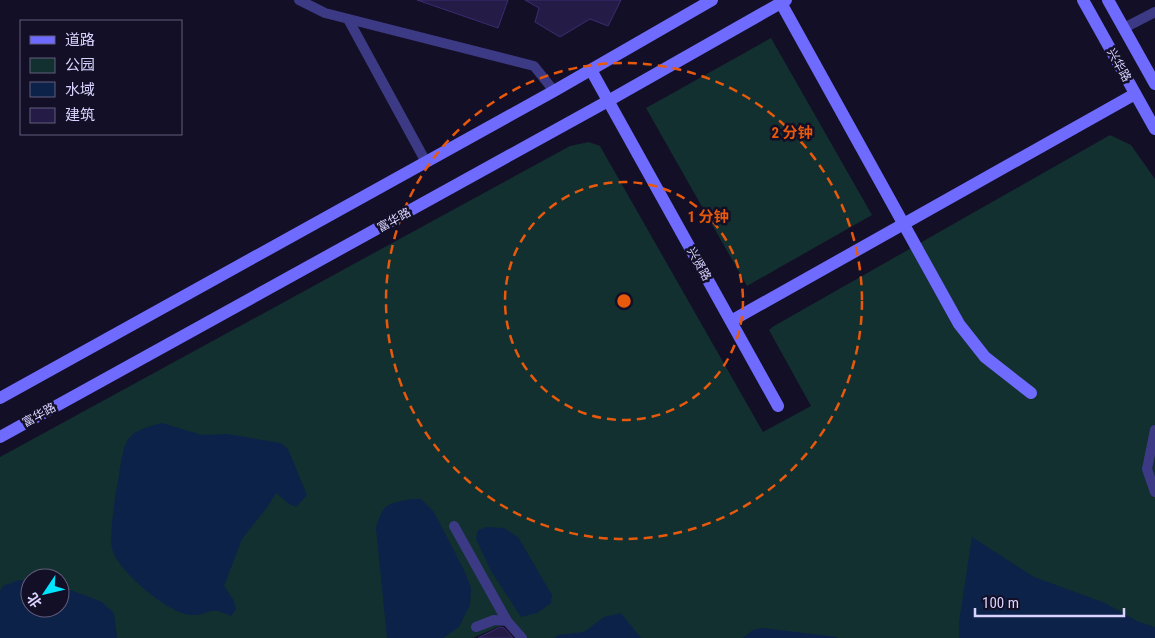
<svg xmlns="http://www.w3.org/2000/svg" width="1155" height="638" viewBox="0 0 1155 638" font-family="'Roboto Condensed','Noto Sans SC',sans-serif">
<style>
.green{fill:#12302f;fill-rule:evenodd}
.water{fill:#0c2248}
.building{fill:#241b47;stroke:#3b2d73}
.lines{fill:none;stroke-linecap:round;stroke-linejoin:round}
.street{stroke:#3d3a85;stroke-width:10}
.secondary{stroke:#6f6bff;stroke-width:12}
.ring{fill:none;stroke:#e8590c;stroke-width:2.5;stroke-dasharray:9 6}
.labels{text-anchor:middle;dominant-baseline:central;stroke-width:5;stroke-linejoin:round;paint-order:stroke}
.street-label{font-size:12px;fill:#d9d4ff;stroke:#130f26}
.centre{fill:#e8590c;stroke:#130f26;stroke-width:2.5}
.ring-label{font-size:15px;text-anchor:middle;font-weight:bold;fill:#e8590c;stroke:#130f26;stroke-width:5;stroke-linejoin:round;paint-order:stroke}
</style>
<rect width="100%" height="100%" fill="#130f26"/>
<g class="green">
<polygon points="771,38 872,215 747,286 646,108"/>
<path d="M1110,135L1131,145L1155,179V638H517L504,624L473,638H0V457L570,146L589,142L600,146L763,432L811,406L769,330L774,326ZM30,578H60V608H30Z"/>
</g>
<g class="water">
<path d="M162,423L202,435L227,434L281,443L288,449L307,495L296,507L289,504L276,493L268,506L242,539L224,586L234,601L236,609L231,616C206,604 212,615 191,615C169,614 116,570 112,548C109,534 116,490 119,475C126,438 123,433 162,423Z"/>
<path d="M412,499H421L434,512L465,572L471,588L470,605L459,627L443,638H387L376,528C383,502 388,504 412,499Z"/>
<polygon points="487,527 504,528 518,537 552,595 551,603 537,613 521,617 491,571 476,539 478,530"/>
<polygon points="972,537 1034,577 1105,603 1137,621 1155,627 1155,638 959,638 959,622"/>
<polygon points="19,580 30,581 30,608 60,608 60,586 102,602 114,613 117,638 0,638 0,591 3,586"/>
<polygon points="621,613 641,638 554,638 558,635 584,632 604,617"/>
<polygon points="761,628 837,637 838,638 743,638 753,630"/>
</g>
<g class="building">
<polygon points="417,0 508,0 498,28"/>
<polygon points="525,0 621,0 608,26 590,19 560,37 535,22 539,8"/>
<polygon points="500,627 504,628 513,638 478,638"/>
</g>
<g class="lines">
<g class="street">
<polyline points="299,0 325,13 534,66 554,91"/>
<polyline points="348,19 426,162"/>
<polyline points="1124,28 1155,12"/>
<polyline points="1155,430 1147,469 1155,492"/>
<polyline points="454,526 507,621"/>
<polyline points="476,627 494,620 507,621 522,638"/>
</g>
<g class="secondary">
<polyline points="1083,0 1155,129"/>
<polyline points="1108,0 1155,84"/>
<polyline points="781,3 959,324 985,357 1031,393"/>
<polyline points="591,70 778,406"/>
<polyline points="731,321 1135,94"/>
<polyline points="0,398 554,91 712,0"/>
<polyline points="0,437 608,101 786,0"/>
</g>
</g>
<g class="ring">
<circle cx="624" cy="301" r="119"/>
<circle cx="624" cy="301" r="238"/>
</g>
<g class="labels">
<g class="street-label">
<text transform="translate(1119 65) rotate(61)">兴华路</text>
<text transform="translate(394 220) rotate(-29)">富华路</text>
<text transform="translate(699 264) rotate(61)">兴贤路</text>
<text transform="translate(39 415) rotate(-29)">富华路</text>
</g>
</g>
<circle cx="624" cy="301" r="8" class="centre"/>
<g class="ring-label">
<text x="792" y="138">2 分钟</text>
<text x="708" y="222">1 分钟</text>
</g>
<rect x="20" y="20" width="162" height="115" fill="#130f26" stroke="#625e7d"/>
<rect x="30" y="36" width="25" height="8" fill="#6f6bff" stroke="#625e7d"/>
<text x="65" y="45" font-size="15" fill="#d9d4ff">道路</text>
<rect x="30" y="58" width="25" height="15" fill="#12302f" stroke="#625e7d"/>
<text x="65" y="70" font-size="15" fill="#d9d4ff">公园</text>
<rect x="30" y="82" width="25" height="15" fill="#0c2248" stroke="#625e7d"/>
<text x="65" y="95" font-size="15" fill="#d9d4ff">水域</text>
<rect x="30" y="108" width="25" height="15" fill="#241b47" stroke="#625e7d"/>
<text x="65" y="120" font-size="15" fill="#d9d4ff">建筑</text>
<g transform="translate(45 593) rotate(235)"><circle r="24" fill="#130f26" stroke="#625e7d"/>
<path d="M0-4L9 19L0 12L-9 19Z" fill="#00e5ff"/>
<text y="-8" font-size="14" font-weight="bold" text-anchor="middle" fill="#d9d4ff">北</text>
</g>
<path d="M975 608v8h149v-8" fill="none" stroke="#d9d4ff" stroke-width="2.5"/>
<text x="982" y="608" font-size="15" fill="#d9d4ff" stroke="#130f26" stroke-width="4" paint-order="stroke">100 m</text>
</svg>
